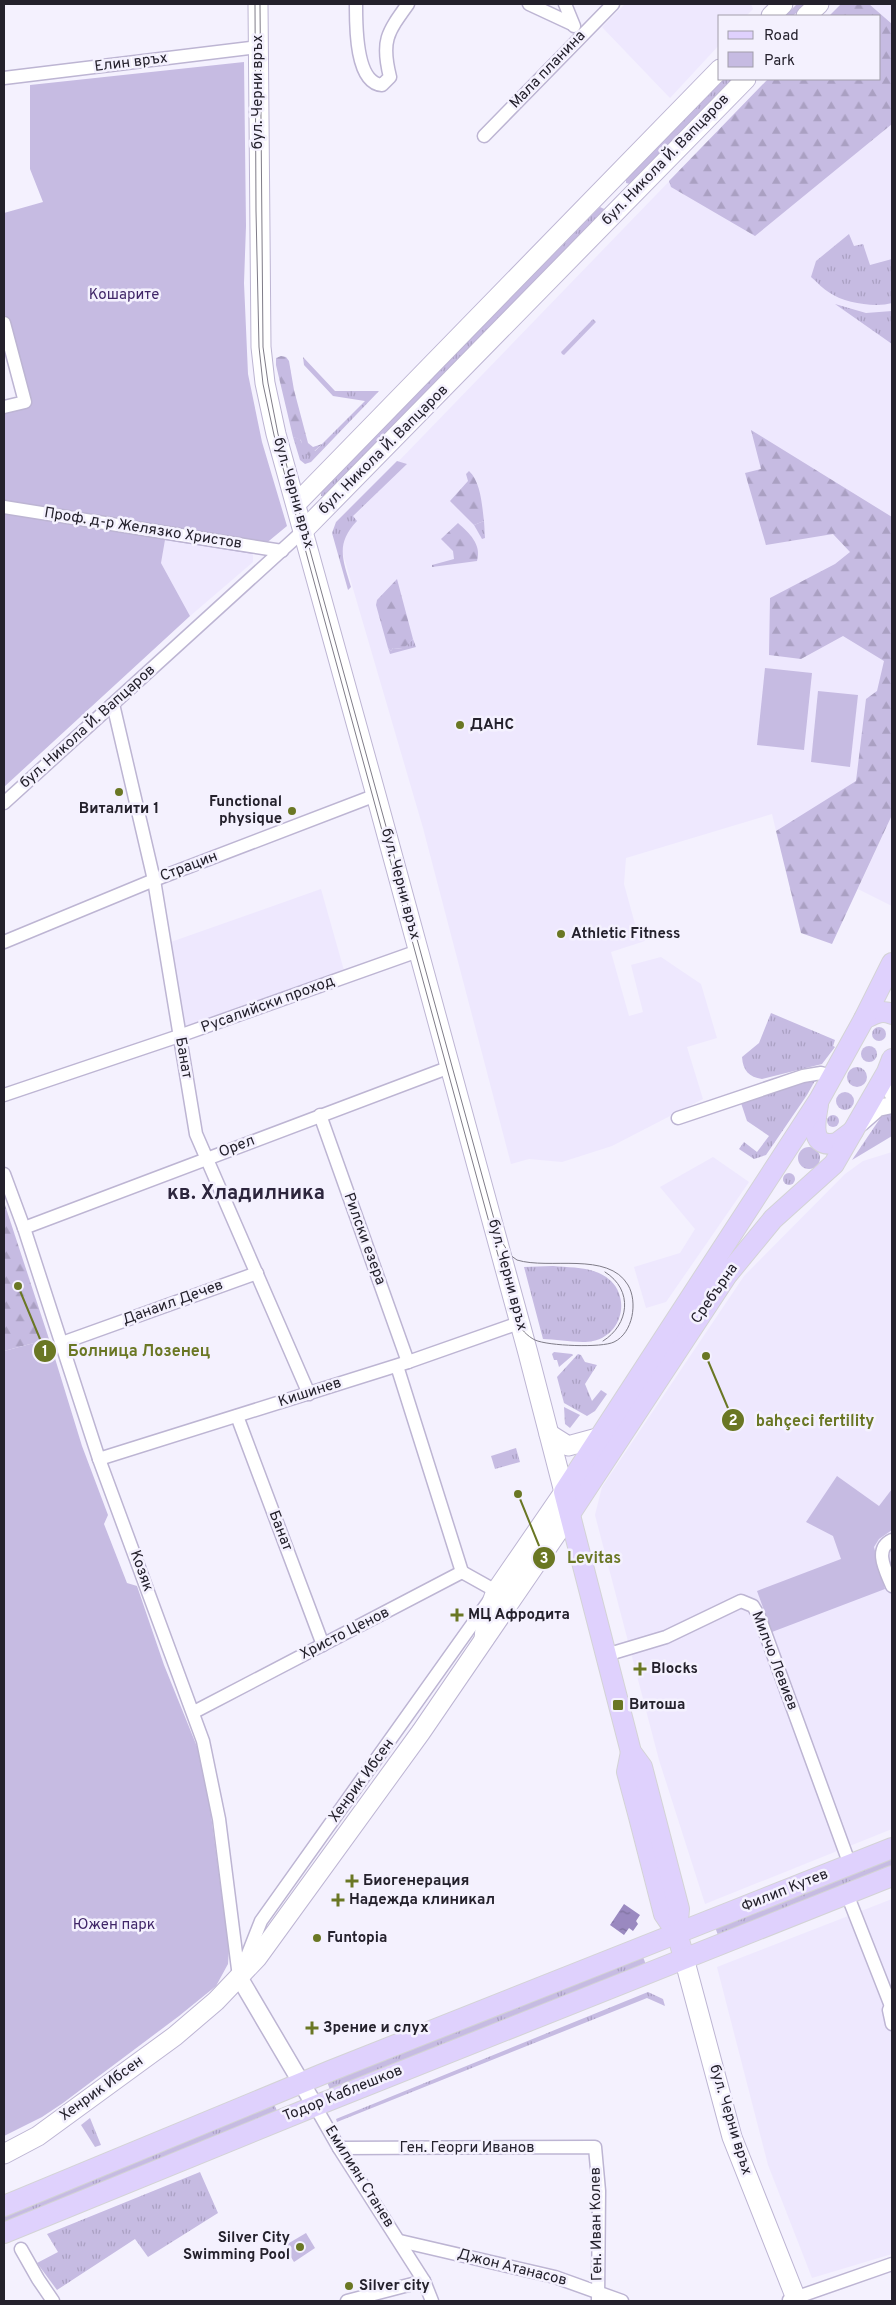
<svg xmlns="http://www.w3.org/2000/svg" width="896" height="2305" viewBox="0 0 896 2305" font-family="Overpass,sans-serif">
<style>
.built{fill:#eee8fe}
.grass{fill:url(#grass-tufts)}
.forest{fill:url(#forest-firs)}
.park{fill:#c6bbe2}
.water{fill:url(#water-ripples)}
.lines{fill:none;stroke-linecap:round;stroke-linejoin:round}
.minor-casing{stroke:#bdb5d3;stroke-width:15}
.tertiary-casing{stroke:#bdb5d3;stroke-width:19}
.secondary-casing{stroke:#bdb5d3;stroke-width:21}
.primary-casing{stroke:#d3d3d5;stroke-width:22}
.minor{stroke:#fff;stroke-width:12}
.tertiary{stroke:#fff;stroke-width:16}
.secondary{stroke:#fff;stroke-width:19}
.primary{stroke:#dfd1fd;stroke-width:20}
.tram{stroke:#7f7c88;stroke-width:1}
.poi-dot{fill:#6a7724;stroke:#f4f1fe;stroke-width:2}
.labels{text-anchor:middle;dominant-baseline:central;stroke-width:5;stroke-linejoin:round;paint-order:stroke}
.street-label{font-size:15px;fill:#24212c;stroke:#f4f1fe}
.park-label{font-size:15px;fill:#402668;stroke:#f4f1fe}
.poi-label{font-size:15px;font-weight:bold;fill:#24212c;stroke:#f4f1fe;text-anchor:start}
.district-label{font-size:20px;font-weight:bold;fill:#2d263d;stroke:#f4f1fe}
.leader{fill:none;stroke:#6a7724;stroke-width:2}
.callout-dot{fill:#6a7724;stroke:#f4f1fe;stroke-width:2}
.mark-label{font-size:15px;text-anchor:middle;font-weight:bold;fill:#fff}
.callout-label{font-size:16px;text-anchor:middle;font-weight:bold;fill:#6a7724;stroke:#f4f1fe;stroke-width:5;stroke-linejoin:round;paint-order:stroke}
</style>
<defs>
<pattern id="grass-tufts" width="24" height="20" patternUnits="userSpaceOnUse" patternTransform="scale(1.25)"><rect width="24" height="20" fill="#c6bbe2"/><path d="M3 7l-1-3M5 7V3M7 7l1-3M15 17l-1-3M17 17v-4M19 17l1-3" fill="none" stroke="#aaa0c2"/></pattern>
<pattern id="forest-firs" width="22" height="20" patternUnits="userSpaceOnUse" patternTransform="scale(1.25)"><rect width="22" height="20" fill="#c6bbe2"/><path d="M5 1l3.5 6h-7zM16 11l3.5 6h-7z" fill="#aaa0c2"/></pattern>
<pattern id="water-ripples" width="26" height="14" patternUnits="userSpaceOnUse" patternTransform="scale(1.25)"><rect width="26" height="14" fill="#9a89c0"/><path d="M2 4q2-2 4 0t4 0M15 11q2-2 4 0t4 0" fill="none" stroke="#7d709c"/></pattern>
</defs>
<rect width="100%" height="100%" fill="#f4f1fe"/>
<g class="built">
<polygon points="625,4 751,4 753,9 746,16 720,16 720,44 670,98 602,27"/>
<polygon points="841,4 892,4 892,660 871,794 776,831 772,814 626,858 624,884 635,924 645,941 611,952 629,1016 643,1012 631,965 661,957 701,984 717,1038 687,1047 703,1099 612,1146 562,1162 529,1159 511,1164 423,828 335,527 768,79 880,79 880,16"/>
<polygon points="165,540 253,554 253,562 190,616 161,563"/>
<polygon points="892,815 892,906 858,889"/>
<polygon points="321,889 345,974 182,1032 168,943"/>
<polygon points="892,1152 892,1829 705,1904 659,1760 595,1515 602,1487 744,1276 845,1174 863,1161"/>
<polygon points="713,1157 749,1182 666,1302 646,1308 634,1267 680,1253 695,1229 660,1187"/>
<polygon points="892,1899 892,2254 812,2278 768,2165 717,1967"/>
</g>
<g class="grass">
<polygon points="797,4 805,4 793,16 785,16"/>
<polygon points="724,79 732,79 630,184 626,183 626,179"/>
<polygon points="600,207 604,209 603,212 325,496 321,496 322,490"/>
<path d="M849,234L854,246L863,244L870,265L892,259V303C876,308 844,303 830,293C823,289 817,282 811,277L816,261Z"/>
<polygon points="835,304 866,313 892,311 892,344"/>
<polygon points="593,319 596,322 564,355 562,354 561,352"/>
<polygon points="303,357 335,391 379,391 311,462 305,464 300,460 293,437 300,439 304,448 315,451 365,401 333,396 304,365"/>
<path d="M397,461L407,464L353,516L357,521C335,544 343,560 351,587L348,590L332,533L336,522Z"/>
<polygon points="484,521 485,538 482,539 474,525"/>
<polygon points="413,639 416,647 390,654 388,648 391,651 393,648 402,649"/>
<path d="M771,1013L835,1040L833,1046L835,1047L822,1064L762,1079C749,1077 743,1071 742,1057L759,1043Z"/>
<circle cx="879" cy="1034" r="7"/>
<circle cx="869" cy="1054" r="8"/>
<circle cx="857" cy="1077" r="10"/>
<polygon points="817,1077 807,1095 766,1155 754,1159 739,1149 744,1142 757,1152 769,1136 747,1121 741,1103"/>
<circle cx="845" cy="1101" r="9"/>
<polygon points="892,1113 892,1136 852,1160 881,1117"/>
<circle cx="833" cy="1121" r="6"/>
<circle cx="809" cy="1158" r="11"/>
<circle cx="789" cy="1179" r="6"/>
<path d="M553,1266C572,1268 595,1266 611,1281C631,1301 620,1336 593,1341C580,1344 557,1339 543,1339L524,1267Z"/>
<polygon points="554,1352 572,1354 573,1355 559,1367 557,1360 554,1360 552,1354"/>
<polygon points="578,1354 581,1355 585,1362 597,1365 585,1384 592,1401 601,1390 607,1394 595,1411 587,1416 564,1403 557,1377"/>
<polygon points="564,1407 580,1415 570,1428 565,1424"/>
<polygon points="516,1448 520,1462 495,1469 491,1456"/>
<polygon points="892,1857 892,1870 719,1938 715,1927"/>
<polygon points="642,1954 646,1965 331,2092 327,2082"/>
<polygon points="648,1992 663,1999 665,2006 647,1998 337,2122 336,2119"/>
<polygon points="274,2104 278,2113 4,2224 4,2212"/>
<polygon points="90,2118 101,2145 95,2147 81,2125"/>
<polygon points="200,2172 218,2213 148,2257 135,2239 57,2290 37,2263 58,2252 47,2234"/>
</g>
<g class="forest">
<polygon points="841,4 869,4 892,24 892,124 755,236 671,187 669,181 768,79 880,79 880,16 829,16"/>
<polygon points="281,356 286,357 289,361 294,390 308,443 313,447 322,444 309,456 303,451 301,440 293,437 276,365 276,358"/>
<polygon points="751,430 892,517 892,815 832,944 801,933 776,831 856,781 866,699 877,691 884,661 843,636 801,659 769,655 770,598 835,564 850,552 833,534 766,545 745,473 761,469"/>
<path d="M469,471C481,482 482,506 484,521L474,525L450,501L468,481L466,474Z"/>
<path d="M458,523C469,533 482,544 477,561L432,567V565L454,559L453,551L441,539Z"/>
<polygon points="397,579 413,639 403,649 393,648 391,651 388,648 376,605 377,600"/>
<polygon points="4,1202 49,1339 4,1351"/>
</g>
<g class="park">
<polygon points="244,62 246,226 244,283 248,374 262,442 287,526 253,554 165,540 161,563 190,616 4,787 4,411 28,405 4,311 4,213 43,202 30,169 30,85"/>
<polygon points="765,668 812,673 804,750 757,745"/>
<polygon points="818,691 858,695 850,767 811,762"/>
<polygon points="49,1339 82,1446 108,1515 104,1524 127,1583 137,1586 164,1665 200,1754 207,1785 229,1949 228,1964 216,1986 179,2016 63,2103 42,2117 4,2136 4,1351"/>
<polygon points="837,1476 879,1506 892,1489 892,1530 879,1539 874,1547 885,1589 772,1632 757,1591 841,1559 833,1536 806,1522"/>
<polygon points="306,2233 315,2248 294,2262 284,2246"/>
</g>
<polygon class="water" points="624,1904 640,1915 636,1921 638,1924 633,1931 629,1928 624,1935 610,1925"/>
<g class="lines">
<g class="minor-casing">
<g id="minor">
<path d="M356,4C356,24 355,83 382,85L390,77C381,41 387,33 408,4"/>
<polyline points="529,4 572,24"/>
<polyline points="565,4 574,26"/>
<polyline points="4,78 258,47"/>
<polyline points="484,136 613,4"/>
<polyline points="4,323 25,402 4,407"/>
<polyline points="4,507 282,551"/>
<polyline points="113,704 154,880 196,1134 309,1394"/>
<polyline points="4,803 303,531"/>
<polyline points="4,942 154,880 376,795"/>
<polyline points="4,1095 179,1036 418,951"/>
<polyline points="320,1115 408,1362"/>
<polyline points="678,1118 803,1076 821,1073 832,1077"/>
<polyline points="4,1174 24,1228 99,1459 203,1741 219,1819 239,1977"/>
<polyline points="24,1228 450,1067"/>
<polyline points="62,1343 257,1273"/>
<polyline points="397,1366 462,1572"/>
<polyline points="237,1416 323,1645"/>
<polyline points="99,1459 408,1362 519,1323"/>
<path d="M892,1540C873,1549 886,1571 892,1586"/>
<polyline points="606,1655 666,1637 741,1601 753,1606 759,1616 850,1865"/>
<polyline points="194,1712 462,1572"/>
<polyline points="847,1894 891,2006"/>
<polyline points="242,1969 261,1921 496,1591 462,1572"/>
<polyline points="892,2004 889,2010 892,2024"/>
<polyline points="315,2106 339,2148 424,2281 432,2301"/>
<polyline points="339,2148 595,2147 599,2191 598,2301"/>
<polyline points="400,2241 555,2277 622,2301"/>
<polyline points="21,2249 38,2279 53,2301"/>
<polyline points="789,2300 892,2264"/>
<polyline points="347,2301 424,2281"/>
</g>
</g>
<g class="tertiary-casing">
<g id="tertiary">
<polyline points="887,1072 892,1093"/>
<polyline points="861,1123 878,1108 892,1105"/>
<polyline points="239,1977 315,2106"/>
</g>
</g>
<g class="secondary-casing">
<g id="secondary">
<polyline points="258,4 261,347 265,383 276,434 376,795 528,1353 564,1492 496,1591 486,1619 484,1639"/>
<polyline points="771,16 783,4"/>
<polyline points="806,16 819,4"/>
<polyline points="296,504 720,69"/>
<polyline points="303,531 746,79"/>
<polyline points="549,1434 568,1446 601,1437"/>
<polyline points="684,1958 732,2137 797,2301"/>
<polyline points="4,2154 38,2136 175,2036 216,2001 257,1958 421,1732 570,1514"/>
</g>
</g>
<g class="primary-casing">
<g id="primary">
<path d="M864,1019C874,1014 881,1009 892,1014"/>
<path d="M818,1105C815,1122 809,1149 837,1143L853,1131"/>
<polyline points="570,1514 727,1275 773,1219 834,1164 887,1072 892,1059"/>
<polyline points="631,1752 627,1772 639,1817 664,1914 677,1933"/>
<polyline points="684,1958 677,1933 679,1909 642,1767 631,1752 564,1492 819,1100 864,1019 892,963"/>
<polyline points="4,2206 330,2071 892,1848"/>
<polyline points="4,2233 315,2106 892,1876"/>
</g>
</g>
<use href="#minor" class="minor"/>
<use href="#tertiary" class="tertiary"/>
<use href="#secondary" class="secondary"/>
<use href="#primary" class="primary"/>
<g class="tram">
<path d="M255,4L256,211L259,347L263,384L274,435L516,1321C521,1329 527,1336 535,1340C548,1346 602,1348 614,1342C633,1333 638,1302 628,1285C608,1251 549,1270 517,1260L510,1255L499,1237L278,434L268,383L263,347L260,4"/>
<path d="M603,1341C629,1325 634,1290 605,1272"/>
</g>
</g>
<g class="poi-dot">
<circle cx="460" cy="725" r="5"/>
<circle cx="119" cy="792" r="5"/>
<circle cx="292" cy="811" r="5"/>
<circle cx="561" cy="934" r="5"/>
<path d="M454.5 1607.5h5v5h5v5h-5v5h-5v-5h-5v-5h5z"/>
<path d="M637.5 1661.5h5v5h5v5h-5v5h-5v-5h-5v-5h5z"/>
<rect x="612" y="1699" width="12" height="12" rx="2.5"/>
<path d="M349.5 1873.5h5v5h5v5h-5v5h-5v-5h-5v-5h5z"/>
<path d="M335.5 1892.5h5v5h5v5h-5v5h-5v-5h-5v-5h5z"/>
<circle cx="317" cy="1938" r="5"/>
<path d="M309.5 2020.5h5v5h5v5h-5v5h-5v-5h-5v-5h5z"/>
<circle cx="300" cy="2247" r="5"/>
<circle cx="349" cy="2286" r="5"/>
</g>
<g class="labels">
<g class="street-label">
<text transform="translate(131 63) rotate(-7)">Елин връх</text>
<text transform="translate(548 70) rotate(-46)">Мала планина</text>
<text transform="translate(258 92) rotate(-90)">бул. Черни връх</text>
<text transform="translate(666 160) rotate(-46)">бул. Никола Й. Вапцаров</text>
<text transform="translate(384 450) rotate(-45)">бул. Никола Й. Вапцаров</text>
<text transform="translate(293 493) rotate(74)">бул. Черни връх</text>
<text transform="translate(143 529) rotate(9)">Проф. д-р Желязко Христов</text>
<text transform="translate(88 727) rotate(-42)">бул. Никола Й. Вапцаров</text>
<text transform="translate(189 867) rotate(-21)">Страцин</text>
<text transform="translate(400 884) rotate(75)">бул. Черни връх</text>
<text transform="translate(268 1005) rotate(-20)">Русалийски проход</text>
<text transform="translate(183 1058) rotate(80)">Банат</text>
<text transform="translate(237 1147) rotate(-21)">Орел</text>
<text transform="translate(364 1239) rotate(70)">Рилски езера</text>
<text transform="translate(507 1275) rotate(75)">бул. Черни връх</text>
<text transform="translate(715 1294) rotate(-55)">Сребърна</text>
<text transform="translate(173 1303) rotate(-20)">Данаил Дечев</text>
<text transform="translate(310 1393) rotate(-18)">Кишинев</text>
<text transform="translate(280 1531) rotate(69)">Банат</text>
<text transform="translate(141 1571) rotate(70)">Козяк</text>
<text transform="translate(345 1634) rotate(-27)">Христо Ценов</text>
<text transform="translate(774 1661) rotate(69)">Милчо Левиев</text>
<text transform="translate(362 1781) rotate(-54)">Хенрик Ибсен</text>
<text transform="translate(785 1891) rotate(-22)">Филип Кутев</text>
<text transform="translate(102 2089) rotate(-36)">Хенрик Ибсен</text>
<text transform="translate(343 2094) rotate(-22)">Тодор Каблешков</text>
<text transform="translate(730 2120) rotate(73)">бул. Черни връх</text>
<text x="467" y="2148">Ген. Георги Иванов</text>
<text transform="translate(359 2177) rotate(58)">Емилиян Станев</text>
<text transform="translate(597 2224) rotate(-91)">Ген. Иван Колев</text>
<text transform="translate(512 2268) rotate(14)">Джон Атанасов</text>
</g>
<g class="park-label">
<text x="124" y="295">Кошарите</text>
<text x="114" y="1925">Южен парк</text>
</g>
<g class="poi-label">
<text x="470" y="725">ДАНС</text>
<text x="282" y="802" text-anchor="end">Functional<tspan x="282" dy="17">physique</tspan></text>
<text x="119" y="809" text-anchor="middle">Виталити 1</text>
<text x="571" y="934">Athletic Fitness</text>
<text x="468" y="1615">МЦ Афродита</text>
<text x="651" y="1669">Blocks</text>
<text x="629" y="1705">Витоша</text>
<text x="363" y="1881">Биогенерация</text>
<text x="349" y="1900">Надежда клиникал</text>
<text x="327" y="1938">Funtopia</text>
<text x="323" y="2028">Зрение и слух</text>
<text x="290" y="2238" text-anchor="end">Silver City<tspan x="290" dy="17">Swimming Pool</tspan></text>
<text x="359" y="2286">Silver city</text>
</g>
<g class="district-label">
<text x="246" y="1194">кв. Хладилника</text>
</g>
</g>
<path class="leader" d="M18 1286L45 1351M706 1356L733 1420M518 1494L544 1558"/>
<g class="callout-dot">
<circle cx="18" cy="1286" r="5"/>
<circle cx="706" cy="1356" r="5"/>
<circle cx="518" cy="1494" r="5"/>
<circle cx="45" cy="1351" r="12"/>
<circle cx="733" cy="1420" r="12"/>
<circle cx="544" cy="1558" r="12"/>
</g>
<g class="mark-label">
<text x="45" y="1356">1</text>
<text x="733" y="1425">2</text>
<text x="544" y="1563">3</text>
</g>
<g class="callout-label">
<text x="139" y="1356">Болница Лозенец</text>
<text x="815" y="1426">bahçeci fertility</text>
<text x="594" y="1563">Levitas</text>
</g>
<rect width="896" height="2305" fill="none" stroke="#24212c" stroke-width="10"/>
<rect x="718" y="15" width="162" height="65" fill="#f4f1fe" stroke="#a19eaa"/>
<rect x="728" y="31" width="25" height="8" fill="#dfd1fd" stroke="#a19eaa"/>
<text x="764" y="40" font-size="15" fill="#24212c">Road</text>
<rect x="728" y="52" width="25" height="15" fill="#c6bbe2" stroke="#a19eaa"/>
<text x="764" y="65" font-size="15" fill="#24212c">Park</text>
</svg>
